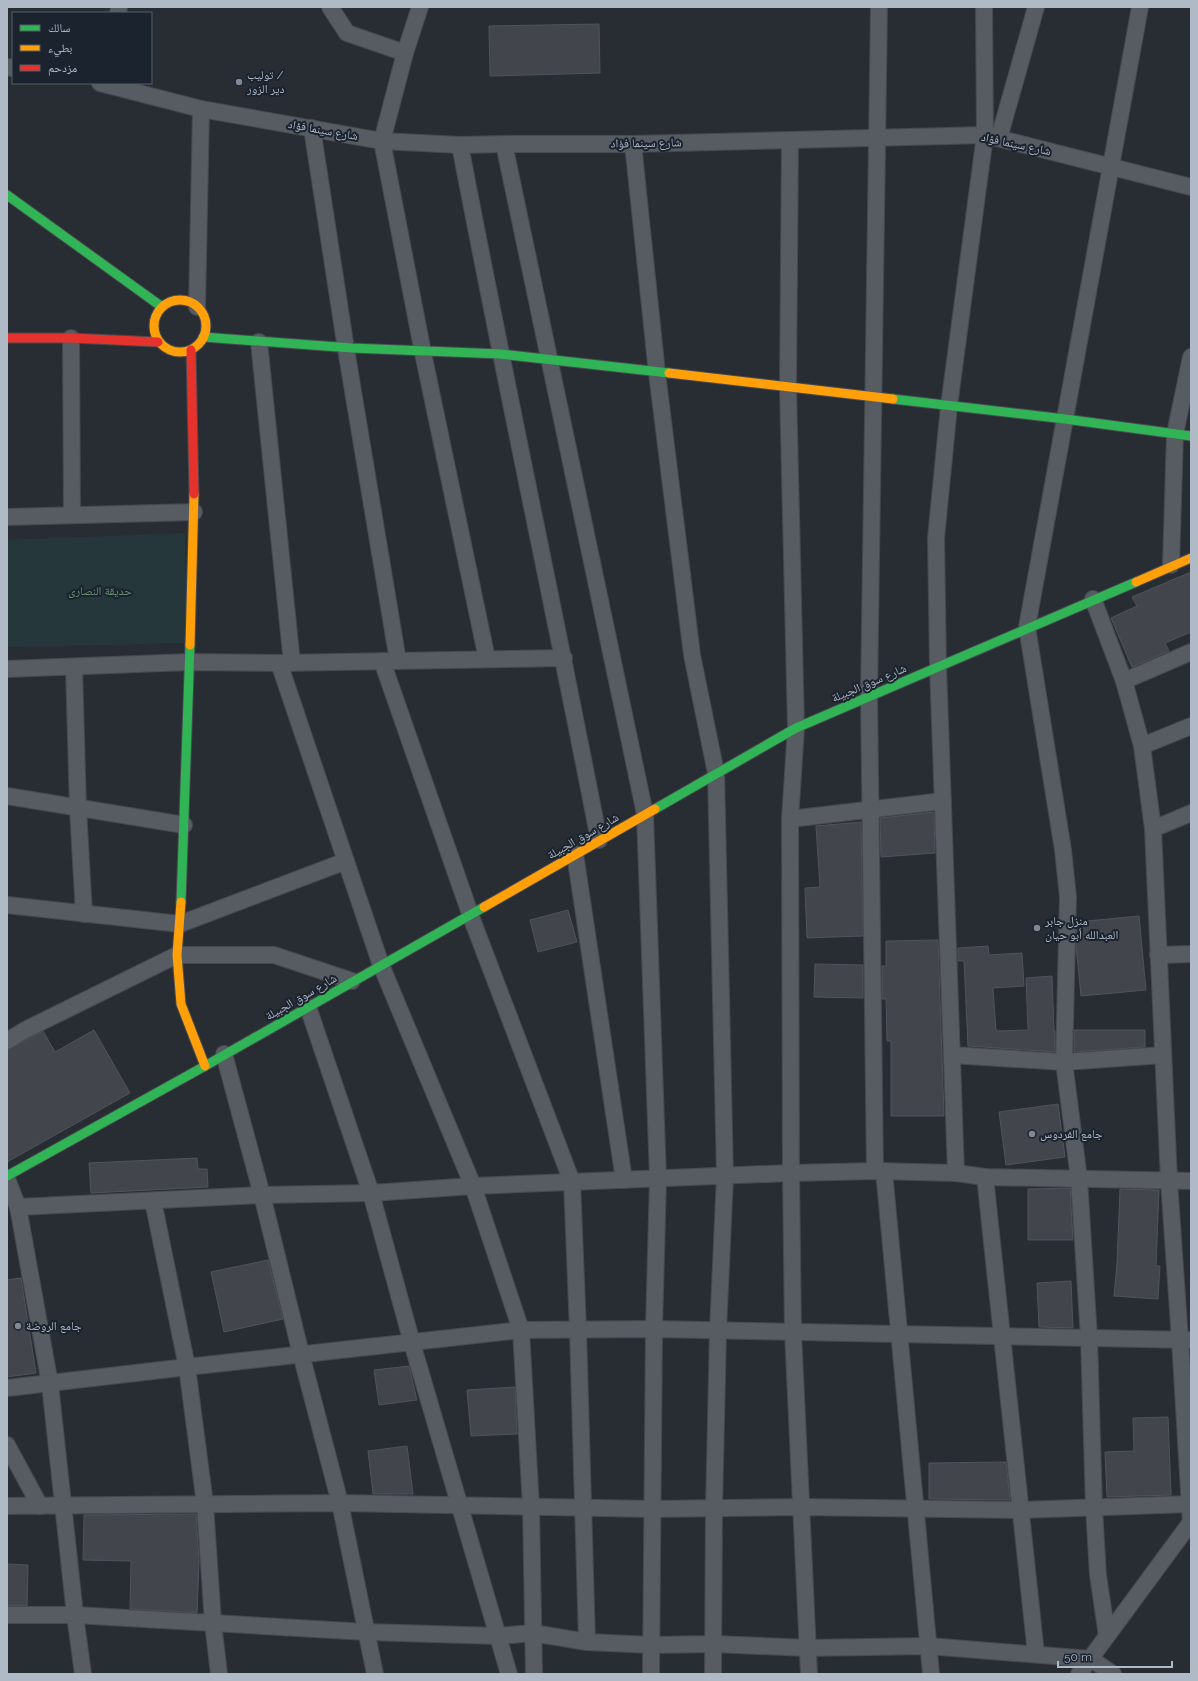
<svg xmlns="http://www.w3.org/2000/svg" width="1198" height="1681" viewBox="0 0 1198 1681" font-family="Raleway,'Noto Naskh Arabic',sans-serif">
<style>
.green{fill:#25373a}
.building{fill:#42464c;stroke:#4f545c}
.lines{fill:none;stroke-linecap:round;stroke-linejoin:round}
.street-casing{stroke:#46494f;stroke-width:18}
.fast-casing{stroke:#46494f;stroke-width:11}
.slow-casing{stroke:#46494f;stroke-width:11}
.jam-casing{stroke:#46494f;stroke-width:11}
.street{stroke:#575b62;stroke-width:16}
.fast{stroke:#30b455;stroke-width:9}
.slow{stroke:#ff9f0a;stroke-width:9}
.jam{stroke:#e5322d;stroke-width:9}
.poi-dot{fill:#808893;stroke:#1b232f;stroke-width:1.5}
.labels{text-anchor:middle;dominant-baseline:central;stroke-width:4;stroke-linejoin:round;paint-order:stroke}
.poi-label{font-size:12px;fill:#b0b9c6;stroke:#1b232f;text-anchor:start}
.street-label{font-size:12px;fill:#b0b9c6;stroke:#1b232f}
.park-label{font-size:12px;fill:#689772;stroke:#1b232f}
</style>
<rect width="100%" height="100%" fill="#282d34"/>
<polygon class="green" points="185,533 187,643 7,647 7,540"/>
<g class="building">
<polygon points="599,24 600,73 490,76 489,26"/>
<polygon points="1191,572 1191,632 1165,643 1169,651 1132,667 1111,618 1137,606 1132,597"/>
<polygon points="934,812 935,853 881,857 880,818"/>
<polygon points="861,822 863,936 807,938 805,888 820,887 816,826"/>
<polygon points="568,910 577,942 538,952 530,920"/>
<polygon points="1139,916 1146,990 1081,996 1076,945 1077,922"/>
<polygon points="938,940 944,1116 891,1116 891,1041 887,1041 886,999 882,999 882,966 886,966 886,941"/>
<polygon points="988,946 989,955 1022,953 1024,986 993,988 996,1031 1028,1030 1026,978 1052,976 1054,1031 1055,1031 1055,1052 968,1046 964,961 958,961 958,948"/>
<polygon points="815,964 863,965 863,998 814,997"/>
<polygon points="94,1030 130,1093 7,1162 7,1050 43,1031 55,1052"/>
<polygon points="1074,1030 1145,1030 1145,1047 1074,1052"/>
<polygon points="1058,1104 1065,1157 1006,1165 999,1112"/>
<polygon points="197,1158 198,1169 207,1169 208,1187 91,1193 89,1163"/>
<polygon points="1070,1188 1073,1240 1028,1240 1028,1189"/>
<polygon points="1120,1189 1159,1190 1156,1266 1160,1266 1158,1299 1114,1296 1117,1263"/>
<polygon points="268,1260 283,1319 224,1332 211,1272"/>
<polygon points="21,1278 36,1373 7,1377 7,1280"/>
<polygon points="1071,1281 1073,1328 1039,1327 1037,1283"/>
<polygon points="409,1366 417,1400 379,1405 374,1370"/>
<polygon points="515,1387 517,1434 471,1436 467,1390"/>
<polygon points="1168,1417 1171,1495 1107,1497 1105,1452 1134,1451 1133,1418"/>
<polygon points="407,1446 413,1494 373,1494 368,1451"/>
<polygon points="1006,1462 1010,1500 929,1499 929,1463"/>
<polygon points="196,1514 199,1561 197,1613 130,1609 131,1561 83,1560 84,1515"/>
<polygon points="7,1564 28,1565 27,1606 7,1606"/>
</g>
<g class="lines">
<g class="street-casing">
<g id="street">
<polyline points="330,7 347,33 405,53"/>
<polyline points="420,7 405,53 382,141 423,353 487,659"/>
<polyline points="118,13 119,7"/>
<polyline points="7,67 13,68"/>
<polyline points="100,83 201,109 382,141 460,145 504,144 633,144 985,135 1191,187"/>
<polyline points="312,128 346,349 398,661"/>
<polyline points="999,138 1036,7"/>
<polyline points="790,140 788,388 796,728 790,819 791,1173 793,1332 809,1674"/>
<polyline points="504,144 645,814 658,1178 654,1329 651,1674"/>
<polyline points="633,144 657,373 692,655 716,773 725,1176 718,1331 714,1508 713,1674"/>
<path d="M460,145C504,377 554,608 599,840"/>
<polyline points="197,307 201,109"/>
<polyline points="71,338 72,515"/>
<polyline points="259,342 292,663"/>
<polyline points="7,517 194,512"/>
<polyline points="1171,565 1175,434 1191,357"/>
<polyline points="1093,599 1124,681 1142,746 1153,829 1169,1181 1180,1340 1191,1524"/>
<polyline points="279,663 381,965 473,1186 521,1330 531,1507 534,1674"/>
<polyline points="74,667 78,809 84,914"/>
<polyline points="7,669 190,662 279,663 564,658"/>
<polyline points="1124,681 1191,652"/>
<polyline points="1142,746 1191,726"/>
<polyline points="7,796 184,825"/>
<polyline points="790,819 943,801"/>
<polyline points="1153,829 1191,813"/>
<polyline points="575,854 624,1180"/>
<polyline points="7,905 180,924 346,861"/>
<polyline points="1158,955 1191,954"/>
<polyline points="308,1007 371,1193 412,1343 509,1674"/>
<polyline points="7,1041 27,1029 177,955 274,955 352,981"/>
<polyline points="224,1054 262,1195 301,1354 340,1503 375,1674"/>
<polyline points="952,1055 1064,1062 1163,1055"/>
<polyline points="875,1171 869,696 879,7"/>
<polyline points="884,1171 931,1674"/>
<polyline points="956,1173 938,666 936,538 949,406 985,135 984,7"/>
<polyline points="985,1177 1036,1654"/>
<polyline points="7,1179 18,1207 50,1384 75,1615 83,1674"/>
<polyline points="153,1201 187,1367 205,1504 213,1623 219,1674"/>
<polyline points="18,1207 262,1195 371,1193 473,1186 791,1173 875,1171 956,1173 985,1177 1191,1181"/>
<polyline points="7,1388 187,1367 521,1330 654,1329 1191,1340"/>
<polyline points="7,1445 40,1506"/>
<polyline points="7,1506 340,1503 652,1509 801,1507 1021,1510 1190,1504"/>
<polyline points="7,1615 75,1615 367,1632 498,1636 533,1633 587,1642 578,1330 572,1182 473,922 382,661"/>
<polyline points="1107,1636 1098,1575 1094,1508 1089,1338 1079,1179 1064,1062 1068,897 1063,850 1027,627 1140,7"/>
<polyline points="587,1642 651,1645 714,1644 808,1648 928,1646 1091,1659 1113,1674"/>
<polyline points="1079,1674 1191,1522"/>
</g>
</g>
<g class="fast-casing">
<g id="fast">
<polyline points="7,195 162,307"/>
<polyline points="203,337 352,348 500,354 669,373"/>
<polyline points="893,399 1065,419 1191,436"/>
<polyline points="655,809 796,728 1136,582"/>
<polyline points="181,902 190,645"/>
<polyline points="7,1176 205,1066 484,907"/>
</g>
</g>
<g class="slow-casing">
<g id="slow">
<circle cx="180" cy="326" r="26"/>
<polyline points="669,373 893,399"/>
<polyline points="1136,582 1191,558"/>
<polyline points="190,645 194,494"/>
<polyline points="181,902 177,955 181,1004 205,1066"/>
<polyline points="484,907 655,809"/>
</g>
</g>
<g class="jam-casing">
<g id="jam">
<polyline points="7,338 71,338 158,342"/>
<polyline points="191,350 194,494"/>
</g>
</g>
<use href="#street" class="street"/>
<use href="#fast" class="fast"/>
<use href="#slow" class="slow"/>
<use href="#jam" class="jam"/>
</g>
<g class="poi-dot">
<circle cx="239" cy="82" r="4"/>
<circle cx="1037" cy="928" r="4"/>
<circle cx="1032" cy="1134" r="4"/>
<circle cx="18" cy="1326" r="4"/>
</g>
<g class="labels">
<g class="poi-label">
<text x="247" y="75">توليب /<tspan x="247" dy="14">دير الزور</tspan></text>
<text x="1045" y="921">منزل جابر<tspan x="1045" dy="14">العبدالله أبو حيان</tspan></text>
<text x="1040" y="1134">جامع الفردوس</text>
<text x="26" y="1326">جامع الروضة</text>
</g>
<g class="street-label">
<text transform="translate(323 130) rotate(10)">شارع سينما فؤاد</text>
<text transform="translate(646 143) rotate(-1)">شارع سينما فؤاد</text>
<text transform="translate(1016 144) rotate(12)">شارع سينما فؤاد</text>
<text transform="translate(869 683) rotate(-23)">شارع سوق الجبيلة</text>
<text transform="translate(583 836) rotate(-30)">شارع سوق الجبيلة</text>
<text transform="translate(301 997) rotate(-30)">شارع سوق الجبيلة</text>
</g>
<g class="park-label">
<text x="100" y="591">حديقة النصارى</text>
</g>
</g>
<rect width="1198" height="1681" fill="none" stroke="#b0b9c6" stroke-width="16"/>
<rect x="12" y="12" width="140" height="72" fill="#1b232f" stroke="#575f6b"/>
<rect x="20" y="25" width="20" height="6" fill="#30b455" stroke="#575f6b"/>
<text x="48" y="32" font-size="12" fill="#b0b9c6">سالك</text>
<rect x="20" y="45" width="20" height="6" fill="#ff9f0a" stroke="#575f6b"/>
<text x="48" y="52" font-size="12" fill="#b0b9c6">بطيء</text>
<rect x="20" y="65" width="20" height="6" fill="#e5322d" stroke="#575f6b"/>
<text x="48" y="72" font-size="12" fill="#b0b9c6">مزدحم</text>
<path d="M1058 1661v6h114v-6" fill="none" stroke="#b0b9c6" stroke-width="2"/>
<text x="1064" y="1661" font-size="12" fill="#b0b9c6" stroke="#1b232f" stroke-width="3" paint-order="stroke">50 m</text>
</svg>
